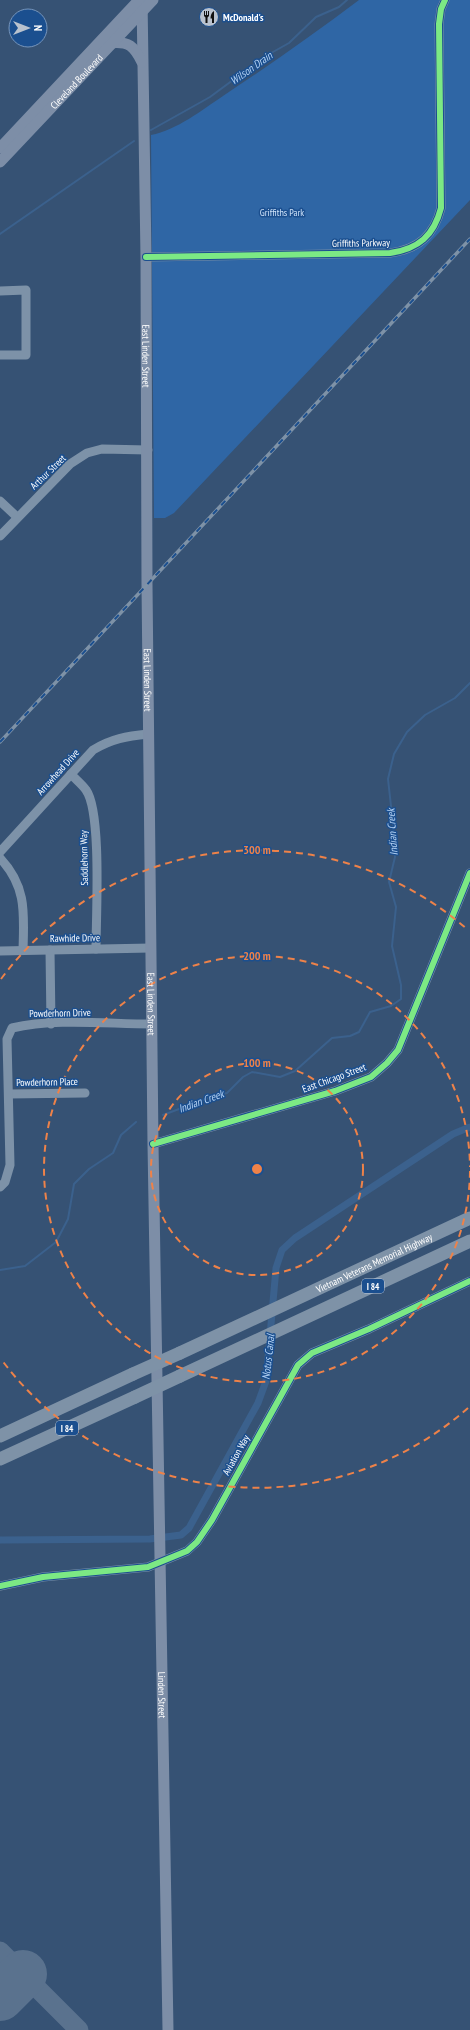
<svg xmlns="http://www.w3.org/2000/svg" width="470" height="2030" viewBox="0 0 470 2030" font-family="'PT Sans Narrow',sans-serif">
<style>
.green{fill:#2f66a5}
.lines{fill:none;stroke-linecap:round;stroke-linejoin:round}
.stream{stroke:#3b618d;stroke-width:2}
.canal{stroke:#3b618d;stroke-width:7}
.taxiway{stroke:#5a728e;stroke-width:19}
.runway{stroke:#5a728e;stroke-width:48}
.minor{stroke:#7d92a8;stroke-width:9}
.major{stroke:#7d8ea7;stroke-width:11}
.highway{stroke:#7e92a7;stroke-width:13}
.rail-casing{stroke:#7e92a7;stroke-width:3.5}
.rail{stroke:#1b4f8f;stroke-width:2;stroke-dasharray:6;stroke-linecap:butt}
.highway-bridge{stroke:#7e92a7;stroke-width:13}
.cycleway-casing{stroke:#1b4f8f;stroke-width:8}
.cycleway{stroke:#7ce984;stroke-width:6}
.ring{fill:none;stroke:#ee8249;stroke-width:2;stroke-dasharray:7 5}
.labels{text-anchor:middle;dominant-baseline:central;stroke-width:3;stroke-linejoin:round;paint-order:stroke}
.shield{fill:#1b4f8f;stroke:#bbcadd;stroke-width:1}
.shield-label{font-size:9px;font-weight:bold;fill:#fff}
.poi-label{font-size:10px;font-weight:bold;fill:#fff;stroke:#1b4f8f;text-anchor:start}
.street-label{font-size:10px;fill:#fff;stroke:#1b4f8f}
.park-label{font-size:10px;fill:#cfe3fa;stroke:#1b4f8f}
.water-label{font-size:11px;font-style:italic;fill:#b5d3f5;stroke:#1b4f8f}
.centre{fill:#ee8249;stroke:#1b4f8f;stroke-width:2}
.ring-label{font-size:12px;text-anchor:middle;font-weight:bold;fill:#ee8249;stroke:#1b4f8f;stroke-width:3;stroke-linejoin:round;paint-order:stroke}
</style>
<rect width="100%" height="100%" fill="#365274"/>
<path class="green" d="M359,0H470V200L174,513L165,518H154L151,135C177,130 202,110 223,96C270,65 315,33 359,0Z"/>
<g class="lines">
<g class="stream">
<polyline points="151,130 210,97 264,57 289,43 316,17 339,7 347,0"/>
<polyline points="0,234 134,141"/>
<polyline points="163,1115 211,1097 227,1093 243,1077 252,1072 280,1077 295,1071 332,1038 350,1036 359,1032 370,1012 391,1006 401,999 401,985 392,946 396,907 389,882 395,857 393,824 388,779 394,754 407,732 425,715 455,698 470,683"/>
<polyline points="0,1270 25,1266 56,1242 68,1219 74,1184 89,1169 113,1153 121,1135 136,1122"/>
</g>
<polyline class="canal" points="0,1540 150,1539 181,1535 189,1528 258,1403 266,1381 276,1268 282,1250 295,1238 453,1134 470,1127"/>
<polyline class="taxiway" points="0,1951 79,2030"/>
<polyline class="runway" points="0,1997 23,1974"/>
<g class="minor">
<path d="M146,257L390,253C419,249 434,235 441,208L439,24L441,9L445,0"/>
<polyline points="0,291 26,290 26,355 0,355"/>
<polyline points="0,501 17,517"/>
<polyline points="0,536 70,464 87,453 102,449 148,450"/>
<path d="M71,774C75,779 82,784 86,790C102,812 96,917 96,949"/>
<path d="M0,852L93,750C111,739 127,736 148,734"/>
<path d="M0,858C27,887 24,913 23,950"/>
<polyline points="50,950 51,1024"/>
<polyline points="0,951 151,948"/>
<polyline points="9,1094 85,1093"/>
<polyline points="153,1144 335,1091 371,1077 387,1063 398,1050 470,873"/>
<path d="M0,1187L5,1182L10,1165L7,1039L12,1028C56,1018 107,1024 152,1024"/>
<polyline points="0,1586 43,1577 148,1567 187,1551 197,1542 212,1520 298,1365 312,1353 369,1329 470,1281"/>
</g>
<g class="major">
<path id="s1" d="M142,0L146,257L147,585L153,1144L168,2030"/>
<path d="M110,43C129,41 134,46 142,62"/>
<polyline points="0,148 139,0"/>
<path id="s2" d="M0,162L153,0"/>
</g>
<g class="highway">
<path id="s3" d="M180,1353L470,1218"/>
<polyline points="180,1376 470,1241"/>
<polyline points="0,1436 133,1374"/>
<polyline points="0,1459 135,1397"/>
</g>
<g class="rail-casing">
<polyline id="rail" points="0,742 470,239"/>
</g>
<use href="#rail" class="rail"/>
<g class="highway-bridge">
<polyline points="133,1374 180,1353"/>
<polyline points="135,1397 180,1376"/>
</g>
<g class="cycleway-casing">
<g id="cycleway">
<path d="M146,257L390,253C419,249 434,235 441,208L439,24L441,9L445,0"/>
<polyline points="153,1144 335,1091 371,1077 387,1063 398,1050 470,873"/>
<polyline points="0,1586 43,1577 148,1567 187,1551 197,1542 212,1520 298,1365 312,1353 369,1329 470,1281"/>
</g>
</g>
<use href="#cycleway" class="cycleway"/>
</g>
<g class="ring">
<circle cx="257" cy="1169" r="106"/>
<path d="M470 1171A213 213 0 1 1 470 1167"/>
<path d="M468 1408A319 319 0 0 1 1 1359M1 979A319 319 0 0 1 468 930"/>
</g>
<defs>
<g id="restaurant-disc" transform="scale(1)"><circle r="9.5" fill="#b9c2ce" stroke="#1b4f8f"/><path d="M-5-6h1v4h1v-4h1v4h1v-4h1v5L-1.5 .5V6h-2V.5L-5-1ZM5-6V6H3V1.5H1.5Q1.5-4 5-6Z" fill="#111"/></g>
</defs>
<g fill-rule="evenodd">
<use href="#restaurant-disc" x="209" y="17"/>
</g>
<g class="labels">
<g class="shield">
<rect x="362" y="1279" width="22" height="14" rx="3"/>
<rect x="56" y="1421" width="22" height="14" rx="3"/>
</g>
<g class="shield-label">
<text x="373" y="1286">I 84</text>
<text x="67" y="1428">I 84</text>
</g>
<g class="poi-label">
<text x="223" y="17">McDonald's</text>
</g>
<g class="street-label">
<text stroke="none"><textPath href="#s2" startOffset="111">Cleveland Boulevard</textPath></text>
<text transform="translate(361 243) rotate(-1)">Griffiths Parkway</text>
<text stroke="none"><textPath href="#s1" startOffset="356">East Linden Street</textPath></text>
<text transform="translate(48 472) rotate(-44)">Arthur Street</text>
<text stroke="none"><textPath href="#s1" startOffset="680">East Linden Street</textPath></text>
<text transform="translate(58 772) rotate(-48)">Arrowhead Drive</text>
<text transform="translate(84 858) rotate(-91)">Saddlehorn Way</text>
<text transform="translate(75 938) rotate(-1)">Rawhide Drive</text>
<text stroke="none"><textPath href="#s1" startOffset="1004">East Linden Street</textPath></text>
<text transform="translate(60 1013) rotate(-1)">Powderhorn Drive</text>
<text transform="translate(334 1078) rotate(-20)">East Chicago Street</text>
<text transform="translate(47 1082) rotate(-1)">Powderhorn Place</text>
<text stroke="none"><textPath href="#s3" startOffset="214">Vietnam Veterans Memorial Highway</textPath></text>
<text transform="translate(236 1455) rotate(-61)">Aviation Way</text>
<text stroke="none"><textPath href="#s1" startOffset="1695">Linden Street</textPath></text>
</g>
<g class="park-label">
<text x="282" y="212">Griffiths Park</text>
</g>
<g class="water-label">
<text transform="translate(251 68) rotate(-35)">Wilson Drain</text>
<text transform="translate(392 832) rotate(-94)">Indian Creek</text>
<text transform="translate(201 1101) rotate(-20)">Indian Creek</text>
<text transform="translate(268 1357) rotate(-84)">Notus Canal</text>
</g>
</g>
<circle cx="257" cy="1169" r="6" class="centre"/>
<g class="ring-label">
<text x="257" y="854">300 m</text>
<text x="257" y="960">200 m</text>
<text x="257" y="1067">100 m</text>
</g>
<g transform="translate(28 28) rotate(90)"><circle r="19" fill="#1b4f8f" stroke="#7695bc"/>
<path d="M0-3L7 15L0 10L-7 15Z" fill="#b9c2ce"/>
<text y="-6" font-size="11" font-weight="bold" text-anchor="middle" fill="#ffffff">N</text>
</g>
</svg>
